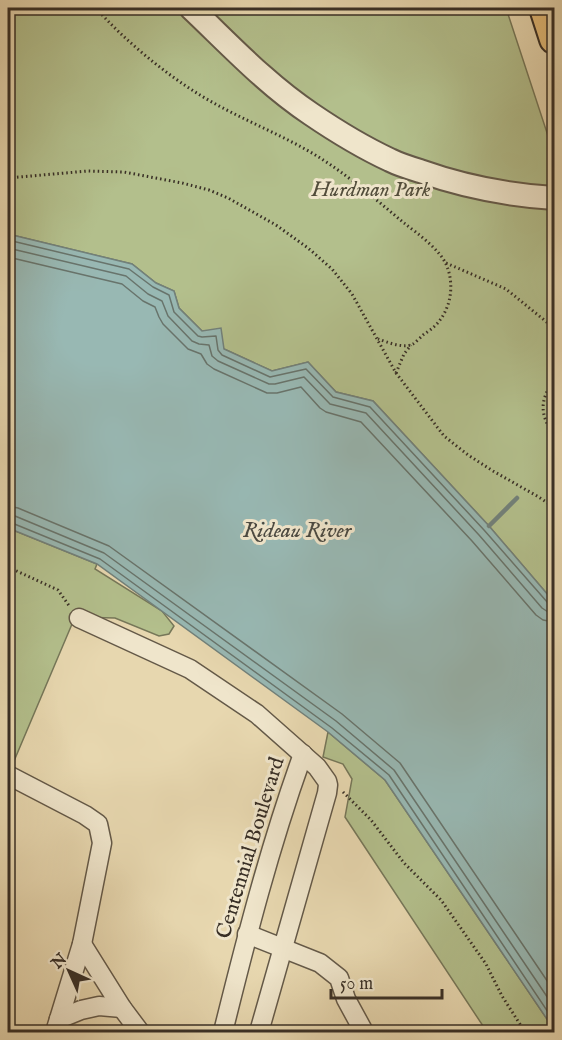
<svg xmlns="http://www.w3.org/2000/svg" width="562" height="1040" viewBox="0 0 562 1040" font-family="'IM FELL English',serif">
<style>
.green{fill:#b3bf8c;stroke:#767759;stroke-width:1.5}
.water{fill:#98b8b3;stroke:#72817b;stroke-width:1.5}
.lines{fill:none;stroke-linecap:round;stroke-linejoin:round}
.shore{stroke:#68746c;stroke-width:1.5}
.stream{stroke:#72817b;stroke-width:4.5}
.minor-casing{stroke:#645948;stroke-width:21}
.tertiary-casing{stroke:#645948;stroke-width:26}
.primary-casing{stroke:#382f26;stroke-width:32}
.path{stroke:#382f26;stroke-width:3;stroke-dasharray:1.5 3;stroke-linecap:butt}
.minor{stroke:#efe5cb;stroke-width:18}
.tertiary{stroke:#efe5cb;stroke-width:22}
.primary{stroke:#e4bc78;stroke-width:28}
.labels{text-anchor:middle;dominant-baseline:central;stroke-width:6;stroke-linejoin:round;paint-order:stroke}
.park-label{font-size:21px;font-style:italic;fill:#514c3a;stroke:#efe5cb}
.street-label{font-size:21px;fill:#382f26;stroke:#efe5cb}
.water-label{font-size:22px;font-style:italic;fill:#4b4a42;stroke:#efe5cb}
</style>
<rect width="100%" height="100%" fill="#e7d7af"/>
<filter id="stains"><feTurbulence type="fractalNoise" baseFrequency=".00333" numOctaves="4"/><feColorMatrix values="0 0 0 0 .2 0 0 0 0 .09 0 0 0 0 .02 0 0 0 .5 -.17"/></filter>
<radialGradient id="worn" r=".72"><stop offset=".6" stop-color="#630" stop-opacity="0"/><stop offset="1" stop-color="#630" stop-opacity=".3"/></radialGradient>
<g class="green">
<polygon points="8,8 506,8 554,154 554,602 489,526 373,401 336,392 308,362 272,371 224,349 202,331 179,308 174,291 156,283 132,264 8,234"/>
<polygon points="8,528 97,564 95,569 162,611 174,626 169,634 159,636 115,618 75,617 14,761 8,758"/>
<polygon points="328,732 385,780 549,1022 552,1032 487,1032 345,817 352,779 343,764 323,757"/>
</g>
<polygon class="water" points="8,234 132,264 156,283 174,291 179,308 202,331 221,328 224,349 272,371 308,362 336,392 373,401 489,526 554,602 554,1032 552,1032 549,1022 385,780 328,732 97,564 8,528"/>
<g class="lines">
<g class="shore">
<polyline points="8,240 129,269 153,287 169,295 174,312 198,336 202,337 216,336 218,350 222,355 270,377 306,369 333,397 370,407 484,530 548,603 554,605"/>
<polyline points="8,248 126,276 148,294 162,301 168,316 192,341 199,344 209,345 212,356 218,361 269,384 275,384 304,377 330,404 366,413 479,535 542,608 548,612 554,613"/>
<polyline points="8,257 122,284 143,301 155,307 159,317 163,324 188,349 201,354 207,364 214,369 267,393 277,393 301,387 320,408 326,412 361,422 472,541 536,615 543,620 554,622"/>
<polyline points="8,506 18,508 109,546 342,714 400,763 554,991"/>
<polyline points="8,515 15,516 104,553 336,721 394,770 554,1007"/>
<polyline points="8,523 12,523 100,559 332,728 389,775 554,1021"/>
</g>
<polyline class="stream" points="489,526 517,498"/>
<g class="minor-casing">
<g id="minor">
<polyline points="79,618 190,669 257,714 317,767 327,781 328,785 327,793 259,1032"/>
<polyline points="8,775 85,815 98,824 102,843 82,944 55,1032"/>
<polyline points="247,934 320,963 339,978 346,999 364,1032"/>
<polyline points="82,944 122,1008 140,1032"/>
<polyline points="59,1019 81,1010 99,1006 122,1008"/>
<path d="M223,1032C246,939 270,845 303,754"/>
</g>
</g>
<g class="tertiary-casing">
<path id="tertiary" d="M191,8C229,44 266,84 311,114C336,131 362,147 390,160C400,165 410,168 420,171C465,187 507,195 554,198"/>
</g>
<g class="primary-casing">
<polyline id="primary" points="544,8 554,39"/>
</g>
<g class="path">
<path d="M96,8C123,39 164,73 200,95C234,116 271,130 305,149C341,169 373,197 404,223C417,233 439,249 446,264C454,282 452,304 440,320C436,326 429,331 423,335C420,338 416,342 413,344C403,349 387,342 378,339"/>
<polyline points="8,178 88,171 124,172 182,183 209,190 228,198 276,225 308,248 332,269 352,294 396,373 444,436 468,455 493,471 537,496 554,507"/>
<polyline points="446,263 506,289 554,328"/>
<polyline points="396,373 404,354 411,345"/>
<path d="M554,380C539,401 540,415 554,435"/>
<polyline points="8,567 58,590 70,607"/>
<polyline points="343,792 371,820 404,863 441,900 486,964 502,996 525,1032"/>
</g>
<use href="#minor" class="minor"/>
<use href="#tertiary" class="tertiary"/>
<use href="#primary" class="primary"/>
</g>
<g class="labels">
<g class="park-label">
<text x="371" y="190">Hurdman Park</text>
</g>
<g class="street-label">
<text transform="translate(251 848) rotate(-73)">Centennial Boulevard</text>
</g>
<g class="water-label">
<text x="297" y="531">Rideau River</text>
</g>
</g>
<rect width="562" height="1040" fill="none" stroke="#e7d7af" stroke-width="30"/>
<rect x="9" y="9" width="544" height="1022" fill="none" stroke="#382f26" stroke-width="3"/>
<rect x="15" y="15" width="532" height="1010" fill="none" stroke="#382f26" stroke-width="1.5"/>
<g transform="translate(69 971) rotate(315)" stroke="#efe5cb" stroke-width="4.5" paint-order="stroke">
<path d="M0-4.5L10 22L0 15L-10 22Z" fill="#382f26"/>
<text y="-9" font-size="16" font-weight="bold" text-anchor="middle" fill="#382f26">N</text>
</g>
<path d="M331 989v9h111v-9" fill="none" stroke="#382f26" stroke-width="3"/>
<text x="340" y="989" font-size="18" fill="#382f26" stroke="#efe5cb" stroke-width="4.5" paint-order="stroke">50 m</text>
<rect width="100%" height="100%" filter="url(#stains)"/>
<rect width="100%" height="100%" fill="url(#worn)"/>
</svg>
